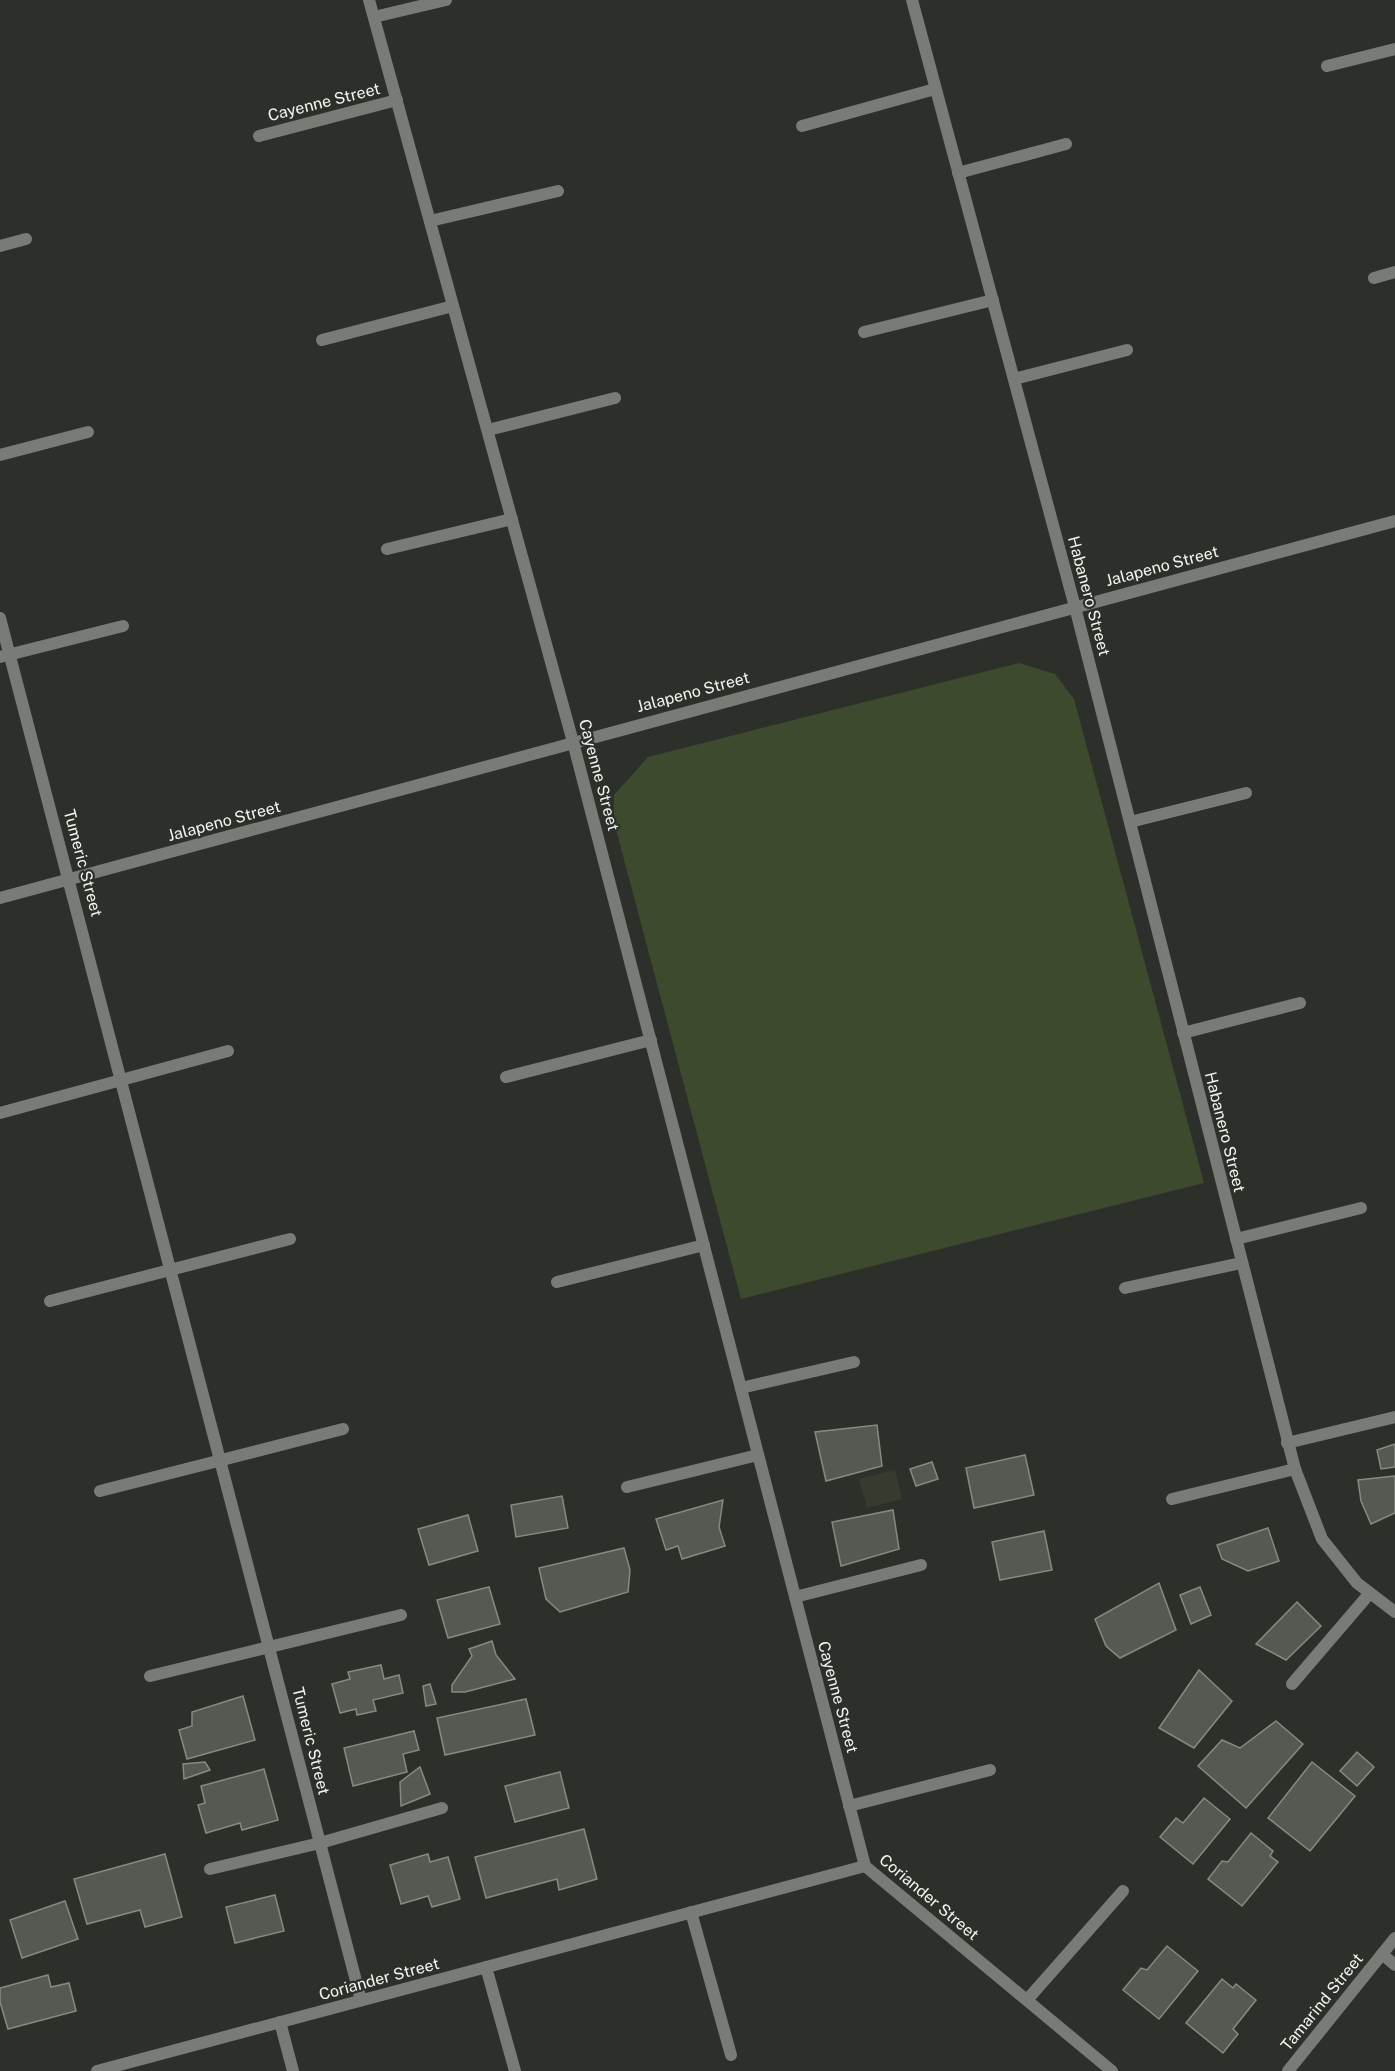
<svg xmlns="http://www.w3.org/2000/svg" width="1395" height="2071" viewBox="0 0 1395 2071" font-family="'Public Sans',sans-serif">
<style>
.built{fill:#363b2f}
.green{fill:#3d4a2d}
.building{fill:#555952;stroke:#868a82;stroke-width:1.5}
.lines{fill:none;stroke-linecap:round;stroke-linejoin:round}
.minor{stroke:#797b77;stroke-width:12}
.labels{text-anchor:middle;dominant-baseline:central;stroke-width:4.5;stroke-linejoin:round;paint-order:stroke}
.street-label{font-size:16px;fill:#f3f5f1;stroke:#2d302a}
</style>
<rect width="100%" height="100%" fill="#2d302a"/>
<path class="built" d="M895,1470L902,1499L867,1508L859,1479Z"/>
<path class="green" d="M1019,663L1055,674L1074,699L1204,1183L741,1299L614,822V795L648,757Z"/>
<g class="building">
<path d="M877,1425L882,1466L826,1481L815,1432Z"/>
<path d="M1395,1444V1467L1381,1469L1377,1450Z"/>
<path d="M1025,1455L1034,1495L974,1508L966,1468Z"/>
<path d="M932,1462L938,1479L916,1486L910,1469Z"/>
<path d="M1395,1476V1513L1371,1524L1361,1501L1358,1480Z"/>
<path d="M562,1496L568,1528L516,1537L511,1505Z"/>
<path d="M723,1500L719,1527L725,1546L682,1559L678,1546L666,1550L656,1519Z"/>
<path d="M893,1510L899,1549L841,1566L832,1522Z"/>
<path d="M468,1515L478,1551L429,1565L418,1529Z"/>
<path d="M1268,1528L1279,1561L1248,1571L1222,1559L1217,1545Z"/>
<path d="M1044,1531L1052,1570L1000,1580L992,1542Z"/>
<path d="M624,1548L630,1570L628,1592L560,1612L546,1599L539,1568Z"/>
<path d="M1159,1583L1176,1630L1120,1658L1106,1646L1095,1619Z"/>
<path d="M489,1587L500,1624L448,1638L437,1600Z"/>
<path d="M1200,1587L1211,1615L1191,1624L1180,1595Z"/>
<path d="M1297,1602L1321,1626L1286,1660L1256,1644Z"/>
<path d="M492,1641L496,1655L515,1679L465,1692H452V1685L472,1656L469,1649Z"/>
<path d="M381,1665L384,1679L399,1675L403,1693L373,1700L376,1711L357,1715L356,1709L340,1713L332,1684L350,1679L348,1672Z"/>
<path d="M1199,1670L1232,1701L1194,1748L1159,1728Z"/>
<path d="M430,1684L436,1704L426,1706L423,1686Z"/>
<path d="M243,1696L255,1740L187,1759L179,1730L192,1726V1712Z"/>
<path d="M526,1699L535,1735L445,1755L437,1718Z"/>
<path d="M1276,1721L1303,1744L1246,1808L1198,1766L1222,1740L1240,1748Z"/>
<path d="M414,1731L419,1750L403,1754L407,1772L353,1786L344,1748Z"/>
<path d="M1357,1752L1374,1767L1357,1786L1340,1771Z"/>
<path d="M205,1762L210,1770L184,1779L183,1764Z"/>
<path d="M1312,1762L1355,1796L1310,1851L1268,1818Z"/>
<path d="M420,1767L430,1794L401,1806L400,1782Z"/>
<path d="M264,1769L278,1820L242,1830L240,1823L206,1833L198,1805L205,1803L201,1786Z"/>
<path d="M560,1772L569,1808L515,1822L505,1786Z"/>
<path d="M1204,1798L1230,1819L1193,1864L1160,1837L1176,1818L1183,1823Z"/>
<path d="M584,1829L597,1879L559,1890L557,1879L486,1898L475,1857Z"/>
<path d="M1251,1833L1273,1851L1270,1856L1278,1862L1242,1906L1208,1879L1222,1861L1228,1862Z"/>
<path d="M165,1854L182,1917L145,1927L140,1910L87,1924L74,1879Z"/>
<path d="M428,1854L430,1862L448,1857L460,1899L432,1907L428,1896L401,1904L390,1865Z"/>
<path d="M275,1895L284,1931L235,1943L226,1907Z"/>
<path d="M65,1901L78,1939L22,1958L10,1920Z"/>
<path d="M1167,1946L1198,1971L1159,2019L1123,1990L1141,1968L1147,1970Z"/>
<path d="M48,1975L51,1987L69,1983L76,2011L8,2029L0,2002V1988Z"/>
<path d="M1222,1979L1233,1988L1236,1984L1256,2000L1233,2029L1238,2034L1223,2053L1186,2023Z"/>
</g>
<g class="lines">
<g class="minor">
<path d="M369,0L573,742L865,1866"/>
<path d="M912,0L1075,607L1295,1469L1322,1539L1357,1583L1395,1612"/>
<path d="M374,17L446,0"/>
<path d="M1327,66L1395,49"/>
<path d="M802,126L935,89"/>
<path d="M259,136L397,100"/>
<path d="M958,173L1066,144"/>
<path d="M430,221L558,191"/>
<path d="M0,246L26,239"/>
<path d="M1374,278L1395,272"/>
<path d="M864,332L993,300"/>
<path d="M322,340L453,306"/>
<path d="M1014,379L1127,350"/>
<path d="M488,430L615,398"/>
<path d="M0,455L88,432"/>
<path d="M387,549L512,519"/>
<path d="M0,618L361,2000"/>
<path d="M0,657L123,626"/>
<path d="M1130,822L1246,793"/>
<path d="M0,898L1395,521"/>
<path d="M1183,1033L1300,1003"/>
<path d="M506,1077L651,1040"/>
<path d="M0,1113L228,1051"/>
<path d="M1236,1239L1361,1208"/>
<path d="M557,1282L704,1245"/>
<path d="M1125,1288L1241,1263"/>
<path d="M50,1301L290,1239"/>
<path d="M741,1388L854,1362"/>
<path d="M1287,1443L1395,1417"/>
<path d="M627,1487L758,1455"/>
<path d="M100,1491L343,1429"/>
<path d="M1172,1499L1295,1469"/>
<path d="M795,1597L921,1565"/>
<path d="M150,1676L401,1615"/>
<path d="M1292,1684L1370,1593"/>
<path d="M849,1806L990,1770"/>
<path d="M865,1866L1112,2071"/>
<path d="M210,1869L320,1843L442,1808"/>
<path d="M691,1912L731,2055"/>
<path d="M1382,1954L1395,1965"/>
<path d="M486,1967L515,2071"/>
<path d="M1027,2000L1123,1891"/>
<path d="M280,2022L293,2071"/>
<path d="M97,2071L865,1866"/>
<path d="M1288,2071L1395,1938"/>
</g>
</g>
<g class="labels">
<g class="street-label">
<text transform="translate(324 102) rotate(-14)">Cayenne Street</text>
<text transform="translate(1162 566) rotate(-15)">Jalapeno Street</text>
<text transform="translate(1089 596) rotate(75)">Habanero Street</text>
<text transform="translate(693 692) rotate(-15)">Jalapeno Street</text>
<text transform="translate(599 775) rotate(75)">Cayenne Street</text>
<text transform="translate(224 821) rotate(-15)">Jalapeno Street</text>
<text transform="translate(83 863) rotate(75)">Tumeric Street</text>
<text transform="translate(1225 1132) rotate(76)">Habanero Street</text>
<text transform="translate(838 1697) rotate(75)">Cayenne Street</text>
<text transform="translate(311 1741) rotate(76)">Tumeric Street</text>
<text transform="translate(929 1897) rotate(40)">Coriander Street</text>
<text transform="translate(379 1979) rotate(-15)">Coriander Street</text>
<text transform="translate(1322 2002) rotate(-51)">Tamarind Street</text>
</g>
</g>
</svg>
